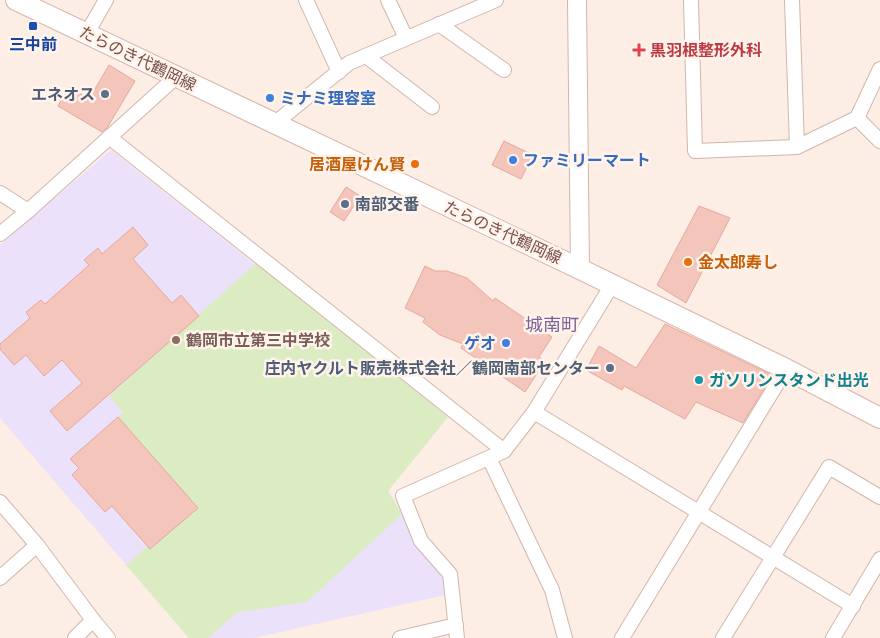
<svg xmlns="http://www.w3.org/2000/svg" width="880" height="638" viewBox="0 0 880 638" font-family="Ubuntu,'Noto Sans JP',sans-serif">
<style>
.education{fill:#ebe1fa}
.green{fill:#dcecc2}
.building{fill:#f4c5bb;stroke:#e7a79b}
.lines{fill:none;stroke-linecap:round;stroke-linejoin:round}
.minor-casing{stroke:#d2b5ad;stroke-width:16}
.tertiary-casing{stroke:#d2b5ad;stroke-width:20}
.secondary-casing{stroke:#d8b6ac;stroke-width:22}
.minor{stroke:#fff;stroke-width:14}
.tertiary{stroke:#fff;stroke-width:18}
.secondary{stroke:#fff;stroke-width:20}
.transit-dot{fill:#1a4fb4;stroke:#fff3ec;stroke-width:2}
.health-dot{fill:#e0444e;stroke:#fff3ec;stroke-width:2}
.service-dot{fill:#5c6f8a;stroke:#fff3ec;stroke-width:2}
.shop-dot{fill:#3f7fe0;stroke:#fff3ec;stroke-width:2}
.food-dot{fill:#e8710a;stroke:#fff3ec;stroke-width:2}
.education-dot{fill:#8d6e63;stroke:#fff3ec;stroke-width:2}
.culture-dot{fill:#0f9aa8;stroke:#fff3ec;stroke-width:2}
.labels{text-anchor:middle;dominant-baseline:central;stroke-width:5;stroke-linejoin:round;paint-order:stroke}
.transit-label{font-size:16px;font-weight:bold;fill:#164399;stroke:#fff3ec}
.health-label{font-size:16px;font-weight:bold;fill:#be3a42;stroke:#fff3ec;text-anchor:start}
.street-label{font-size:16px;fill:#784f49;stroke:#fff3ec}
.service-label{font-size:16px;font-weight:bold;fill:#4e5e75;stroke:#fff3ec;text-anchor:end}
.shop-label{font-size:16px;font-weight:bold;fill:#366cbe;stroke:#fff3ec;text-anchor:start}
.food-label{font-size:16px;font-weight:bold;fill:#c56008;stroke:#fff3ec;text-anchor:end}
.education-label{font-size:16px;font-weight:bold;fill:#785e54;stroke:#fff3ec;text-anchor:start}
.culture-label{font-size:16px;font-weight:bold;fill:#0d838f;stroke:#fff3ec;text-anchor:start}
.neighbourhood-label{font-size:18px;fill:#7c649b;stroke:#fff3ec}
</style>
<rect width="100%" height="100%" fill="#fdeee5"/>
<path class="education" d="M111,150L448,417L388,491L402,514L416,545L444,577L445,595L254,638H189L0,418V245Z"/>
<path class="green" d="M256,263L448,417L388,491L402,514L307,602L238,612L208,638H189L126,565L148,546L151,549L197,508L118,417L123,412L109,396Z"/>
<g class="building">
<path d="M109,65L135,81L107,128L102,132L58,106L69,87L89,99Z"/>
<path d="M504,141L533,155L521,179L492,165Z"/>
<path d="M346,187L360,196L344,221L330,212Z"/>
<path d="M699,206L730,218L686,303L657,285Z"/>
<path d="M133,227L148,245L133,259L172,303L181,295L199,316L67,431L50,411L82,383L62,360L44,376L26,355L14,365L0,349V344L30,318L26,312L41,300L45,304L89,265L84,260L98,248L102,254Z"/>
<path d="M425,266L435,271H447L467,278L493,301L495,298L552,337L539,357L545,361L525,392L461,348L463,344L440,335L423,322L425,318L405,308Z"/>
<path d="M665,324L772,375L743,423L696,402L685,419L624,386L622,390L586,370L599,346L636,368Z"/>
<path d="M118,417L198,508L150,549L112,506L105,512L72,475L79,468L70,459Z"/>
</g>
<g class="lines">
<defs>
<g id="minor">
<path d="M306,0L339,72"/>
<path d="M388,0L406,38"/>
<path d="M691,0L695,151L797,147L857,118L880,141"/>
<path d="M792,0L797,147"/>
<path d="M439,24L504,70"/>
<path d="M87,33L106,0"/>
<path d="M366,56L432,107"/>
<path d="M857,118L880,69"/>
<path d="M274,124L349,63L496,0"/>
<path d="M109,137L504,451"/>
<path d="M0,193L28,211"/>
<path d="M0,234L28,211L177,76"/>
<path d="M534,412L853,606"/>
<path d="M489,458L552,590L565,638"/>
<path d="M0,502L37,545L93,620L108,638"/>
<path d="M0,578L37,545"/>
<path d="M75,638L93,620"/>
<path d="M400,638L456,625"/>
<path d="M457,638L450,574L421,541L403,496L504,451L534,412L612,285"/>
<path d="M622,638L786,369"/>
<path d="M723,638L829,467L880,497"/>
<path d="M833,638L880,559"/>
</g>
<path id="tertiary" d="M577,0L580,269"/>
<path id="secondary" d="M16,0L580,269L786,369L880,418"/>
</defs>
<use href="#minor" class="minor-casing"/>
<use href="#tertiary" class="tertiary-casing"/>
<use href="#secondary" class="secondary-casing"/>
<use href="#minor" class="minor"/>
<use href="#tertiary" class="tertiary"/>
<use href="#secondary" class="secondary"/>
</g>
<rect class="transit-dot" x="28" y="21" width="10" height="10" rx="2.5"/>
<path class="health-dot" d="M636.5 42.5h5v5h5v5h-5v5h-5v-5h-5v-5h5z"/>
<g class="service-dot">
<circle cx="105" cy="94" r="5"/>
<circle cx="345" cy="204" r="5"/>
<circle cx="610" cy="368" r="5"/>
</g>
<g class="shop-dot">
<circle cx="270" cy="98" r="5"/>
<circle cx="513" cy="160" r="5"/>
<circle cx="506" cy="343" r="5"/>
</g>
<g class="food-dot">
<circle cx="415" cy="164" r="5"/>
<circle cx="688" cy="262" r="5"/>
</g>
<circle class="education-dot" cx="176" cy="340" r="5"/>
<circle class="culture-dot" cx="699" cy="380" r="5"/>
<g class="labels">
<g class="transit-label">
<text x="33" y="44">三中前</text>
</g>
<g class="health-label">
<text x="650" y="50">黒羽根整形外科</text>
</g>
<g class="street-label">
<text transform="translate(138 58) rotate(26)">たらのき代鶴岡線</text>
<text transform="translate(503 232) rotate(25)">たらのき代鶴岡線</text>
</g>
<g class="service-label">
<text x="95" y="94">エネオス</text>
<text x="355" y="204" text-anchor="start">南部交番</text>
<text x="600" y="368">庄内ヤクルト販売株式会社／鶴岡南部センター</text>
</g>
<g class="shop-label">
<text x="280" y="98">ミナミ理容室</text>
<text x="523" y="160">ファミリーマート</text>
<text x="496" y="343" text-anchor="end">ゲオ</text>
</g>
<g class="food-label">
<text x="405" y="164">居酒屋けん賢</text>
<text x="698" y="262" text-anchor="start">金太郎寿し</text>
</g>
<g class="education-label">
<text x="186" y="340">鶴岡市立第三中学校</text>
</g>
<g class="culture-label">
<text x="709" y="380">ガソリンスタンド出光</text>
</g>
<g class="neighbourhood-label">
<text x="552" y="324">城南町</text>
</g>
</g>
</svg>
